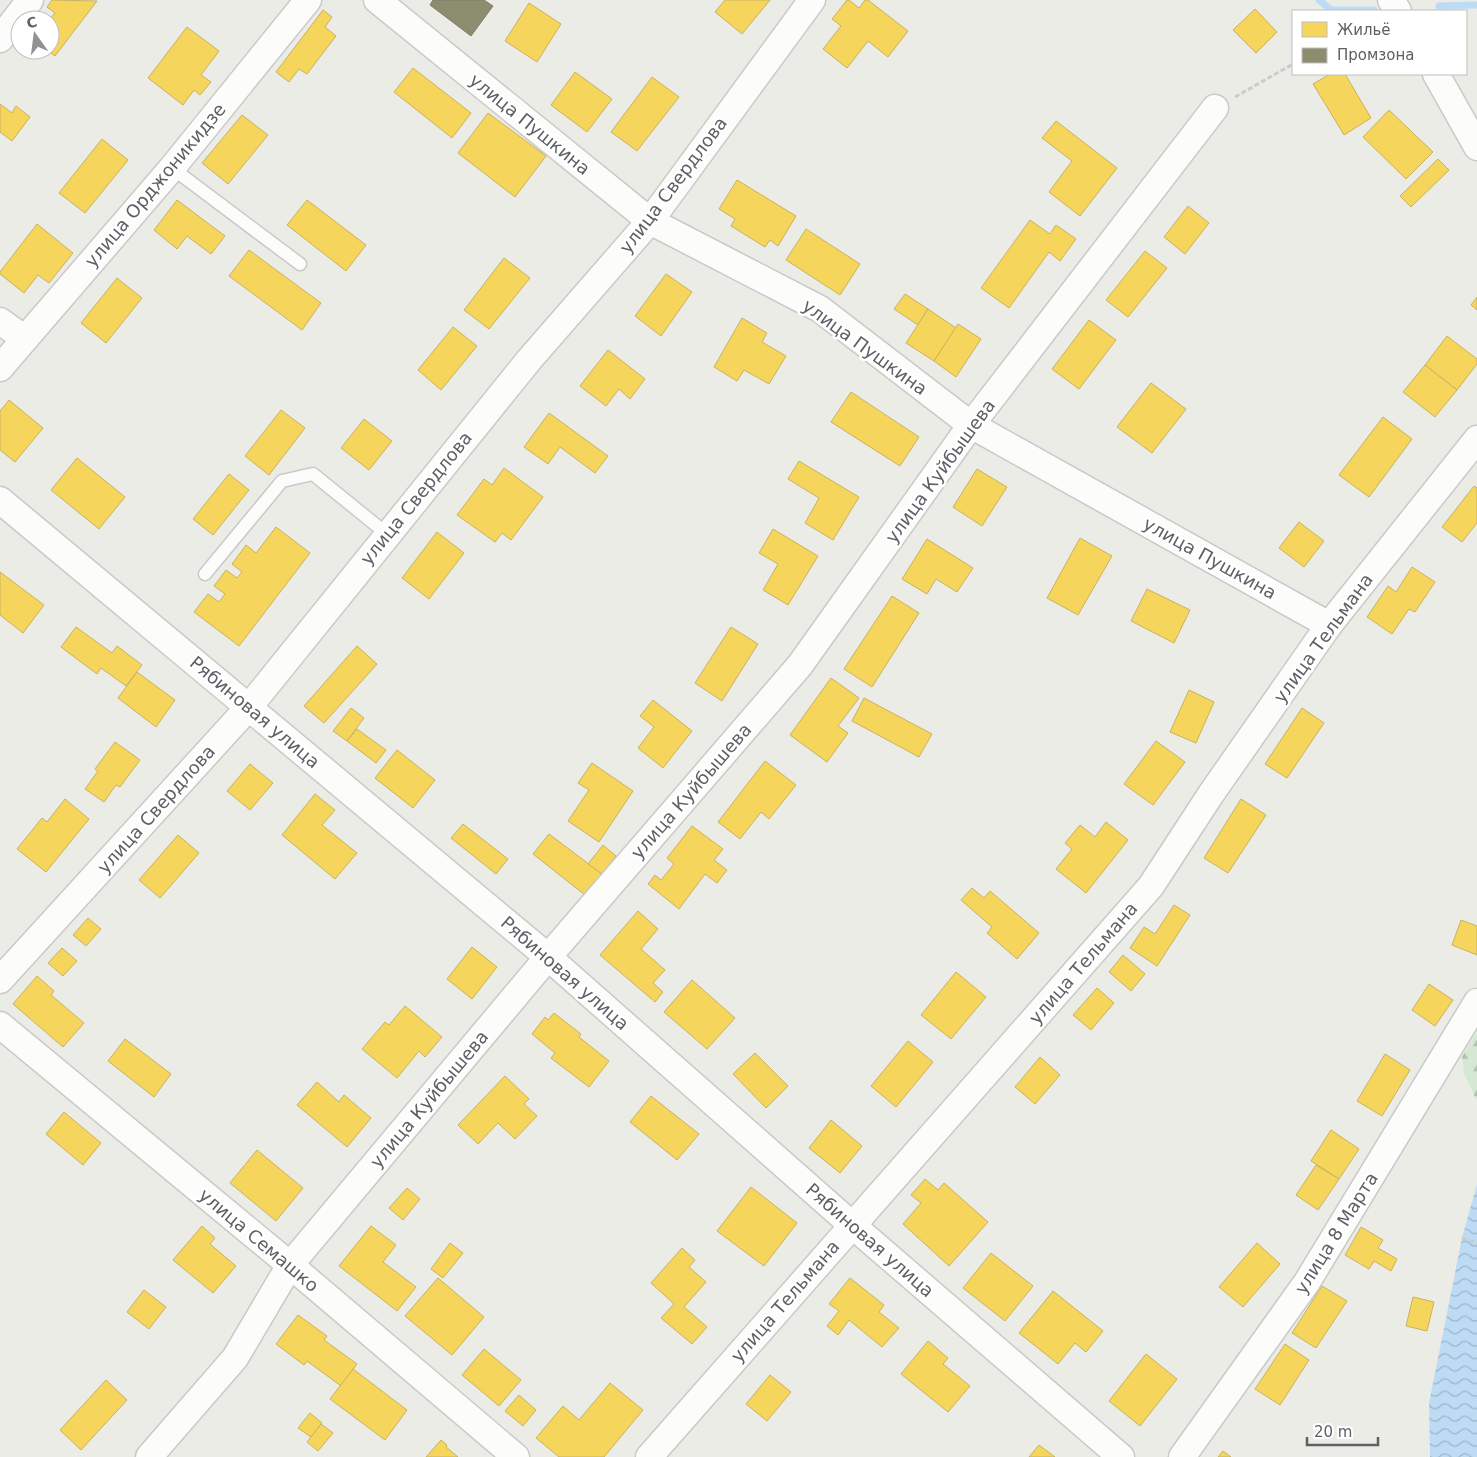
<svg xmlns="http://www.w3.org/2000/svg" width="1477" height="1457" viewBox="0 0 1477 1457" font-family="'DejaVu Sans',sans-serif">
<style>
.forest{fill:url(#forest-firs)}
.water{fill:url(#water-waves)}
.homes{fill:#f6d55c;stroke:#c8b25f}
.industry{fill:#8c8c6e;stroke:#7e7f6b}
.lines{fill:none;stroke-linecap:round;stroke-linejoin:round}
.stream{stroke:#bddbf4;stroke-width:7}
.lane-casing{stroke:#c9c9c9;stroke-width:15}
.street-casing{stroke:#c9c9c9;stroke-width:29}
.path{stroke:#c8cdca;stroke-width:3;stroke-dasharray:5 2.5;stroke-linecap:butt}
.lane{stroke:#fcfcfb;stroke-width:12}
.street{stroke:#fcfcfb;stroke-width:26}
.labels{text-anchor:middle;dominant-baseline:central;stroke-width:5;stroke-linejoin:round;paint-order:stroke}
.street-label{font-size:18px;fill:#5d6065;stroke:#fff}
</style>
<defs>
<pattern id="forest-firs" width="22" height="20" patternUnits="userSpaceOnUse" patternTransform="scale(1.25)"><rect width="22" height="20" fill="#d5e8d4"/><path d="M5 1l3.5 6h-7zM16 11l3.5 6h-7z" fill="#b0bfb0"/></pattern>
<pattern id="water-waves" width="16" height="10" patternUnits="userSpaceOnUse" patternTransform="scale(1.25)"><rect width="16" height="10" fill="#bddbf4"/><path d="M0 5q4-4 8 0t8 0" fill="none" stroke="#9db5c9"/></pattern>
</defs>
<rect width="100%" height="100%" fill="#ecece7"/>
<path class="forest" d="M1477,1032V1099L1475,1097L1464,1073L1462,1057Z"/>
<path class="water" d="M1477,1184V1457H1430L1429,1403L1462,1238Z"/>
<g class="homes">
<path d="M52,0L97,1L55,56L47,50H50L49,20L55,13L47,7Z"/>
<path d="M725,0H770L742,34L715,12Z"/>
<path d="M847,0H849L859,8L865,0H868L908,31L888,57L868,41L847,68L823,49L841,26L832,19Z"/>
<path d="M529,3L561,24L537,62L505,41Z"/>
<path d="M1255,9L1277,32L1256,53L1233,30Z"/>
<path d="M323,10L332,17L325,27L336,36L307,74L299,69L289,82L276,72Z"/>
<path d="M187,27L219,51L201,75L211,82L200,95L194,90L183,105L148,78Z"/>
<path d="M413,68L471,113L452,138L394,92Z"/>
<path d="M575,72L612,99L587,132L551,105Z"/>
<path d="M1330,74H1345L1371,118L1344,135L1313,84Z"/>
<path d="M652,77L679,97L637,151L611,132Z"/>
<path d="M0,104L12,113L16,106L30,117L12,141L0,132Z"/>
<path d="M1389,110L1433,152L1406,179L1363,137Z"/>
<path d="M488,113L546,156L515,197L458,153Z"/>
<path d="M242,115L268,135L228,184L202,163Z"/>
<path d="M1056,121L1117,168L1080,216L1049,192L1072,161L1042,138Z"/>
<path d="M102,139L128,160L85,213L59,193Z"/>
<path d="M1438,159L1449,170L1411,207L1400,196Z"/>
<path d="M737,180L796,216L778,246L770,240L765,247L731,226L735,219L719,209Z"/>
<path d="M177,200L225,236L211,254L187,236L177,249L154,230Z"/>
<path d="M307,200L366,245L346,271L287,225Z"/>
<path d="M1188,206L1209,223L1185,254L1164,237Z"/>
<path d="M1030,220L1050,234L1056,225L1076,239L1060,261L1049,252L1009,308L981,288Z"/>
<path d="M37,224L73,253L49,283L38,275L24,293L0,274V272Z"/>
<path d="M806,229L860,264L840,295L786,260Z"/>
<path d="M249,250L321,303L302,330L229,276Z"/>
<path d="M1145,251L1167,268L1128,317L1106,300Z"/>
<path d="M504,258L530,278L489,329L464,310Z"/>
<path d="M666,274L692,292L661,336L635,316Z"/>
<path d="M117,278L142,298L106,343L81,323Z"/>
<path d="M905,294L928,309L918,325L894,309Z"/>
<path d="M1477,297V310L1471,305Z"/>
<path d="M928,309L956,328L934,361L906,343Z"/>
<path d="M742,318L767,333L762,342L786,356L769,384L744,370L737,381L714,367Z"/>
<path d="M1089,320L1116,340L1079,389L1052,369Z"/>
<path d="M958,324L981,339L956,377L934,361Z"/>
<path d="M453,327L477,346L441,390L418,370Z"/>
<path d="M1447,336L1477,359V364L1457,390L1425,365Z"/>
<path d="M608,350L645,379L630,399L619,389L606,406L580,386Z"/>
<path d="M1425,365L1457,390L1435,417L1403,392Z"/>
<path d="M1151,383L1186,409L1152,453L1117,427Z"/>
<path d="M851,392L919,437L900,466L831,422Z"/>
<path d="M9,400L43,428L15,462L0,450V411Z"/>
<path d="M281,410L305,428L269,475L245,456Z"/>
<path d="M549,413L608,456L595,473L560,447L548,464L524,447Z"/>
<path d="M1383,417L1412,439L1369,497L1339,475Z"/>
<path d="M364,419L392,441L369,470L341,448Z"/>
<path d="M77,458L125,497L99,529L51,490Z"/>
<path d="M799,461L859,497L833,540L805,523L819,498L788,479Z"/>
<path d="M504,468L543,497L511,540L502,533L495,542L457,515L484,479L492,485Z"/>
<path d="M977,469L1007,487L982,526L953,507Z"/>
<path d="M229,474L249,490L213,535L193,519Z"/>
<path d="M1474,486L1477,488V523L1462,542L1442,527Z"/>
<path d="M1299,522L1324,541L1304,567L1279,548Z"/>
<path d="M276,527L310,553L239,646L194,612L208,594L219,602L225,594L214,586L226,570L237,578L242,572L232,564L246,545L256,553Z"/>
<path d="M773,529L818,556L788,605L763,590L778,564L759,553Z"/>
<path d="M437,532L464,553L429,599L402,578Z"/>
<path d="M1080,538L1112,556L1078,615L1047,598Z"/>
<path d="M927,539L973,568L957,592L936,579L927,594L902,579Z"/>
<path d="M1412,567L1435,582L1415,612L1409,609L1392,634L1367,617L1388,586L1396,592Z"/>
<path d="M0,572L44,605L23,633L0,615Z"/>
<path d="M1147,589L1190,610L1174,643L1131,621Z"/>
<path d="M892,596L919,613L872,687L844,669Z"/>
<path d="M76,627L112,653L117,646L142,665L126,686L101,668L97,674L61,647Z"/>
<path d="M731,627L758,644L722,701L695,683Z"/>
<path d="M357,646L377,664L324,723L304,706Z"/>
<path d="M137,672L175,700L156,727L118,698Z"/>
<path d="M831,678L859,698L838,726L848,733L827,762L790,735Z"/>
<path d="M1189,690L1214,702L1196,743L1170,732Z"/>
<path d="M864,698L932,734L919,757L852,721Z"/>
<path d="M653,700L692,731L663,768L638,748L654,727L640,716Z"/>
<path d="M351,708L364,718L347,741L333,731Z"/>
<path d="M1302,708L1324,723L1287,778L1265,764Z"/>
<path d="M357,729L386,750L376,763L347,741Z"/>
<path d="M1156,741L1185,762L1153,805L1124,784Z"/>
<path d="M115,742L140,760L120,787L116,785L104,802L85,789L98,771L95,769Z"/>
<path d="M397,750L435,780L413,808L375,778Z"/>
<path d="M765,761L796,785L769,819L761,812L740,839L718,822Z"/>
<path d="M592,763L633,791L599,842L568,821L589,790L578,783Z"/>
<path d="M250,764L273,783L250,810L227,791Z"/>
<path d="M315,794L335,810L322,825L357,853L335,879L282,835Z"/>
<path d="M65,799L89,819L46,872L17,849L42,818L47,822Z"/>
<path d="M1241,799L1266,815L1228,873L1204,858Z"/>
<path d="M1106,822L1128,840L1086,893L1056,869L1072,849L1065,843L1080,825L1095,837Z"/>
<path d="M463,824L508,859L496,874L451,838Z"/>
<path d="M692,826L723,849L714,860L727,870L717,883L705,874L679,909L648,884L655,875L661,880L674,864L667,858Z"/>
<path d="M549,834L602,874L585,895L533,854Z"/>
<path d="M178,835L199,853L160,898L139,880Z"/>
<path d="M603,845L616,856L602,874L588,864Z"/>
<path d="M972,888L984,898L990,891L1039,933L1017,959L987,933L992,927L961,900Z"/>
<path d="M1174,905L1190,915L1157,966L1130,948L1144,927L1155,934Z"/>
<path d="M638,911L658,929L641,949L665,970L653,983L663,992L655,1002L600,955Z"/>
<path d="M88,918L101,929L86,946L73,935Z"/>
<path d="M1461,920L1477,926V955L1452,945Z"/>
<path d="M472,947L497,967L472,999L447,979Z"/>
<path d="M62,948L77,961L63,976L48,963Z"/>
<path d="M1123,955L1145,974L1131,991L1109,972Z"/>
<path d="M956,972L986,997L951,1039L921,1015Z"/>
<path d="M37,976L54,991L51,995L84,1023L63,1047L13,1004Z"/>
<path d="M692,980L735,1018L707,1049L664,1012Z"/>
<path d="M1429,984L1453,1000L1435,1026L1412,1010Z"/>
<path d="M1097,988L1114,1003L1091,1030L1073,1015Z"/>
<path d="M405,1006L442,1037L425,1057L419,1051L397,1078L362,1049L385,1022L389,1025Z"/>
<path d="M554,1013L581,1034L579,1037L609,1061L589,1087L551,1058L555,1053L532,1034L545,1017L548,1020Z"/>
<path d="M125,1039L171,1074L154,1097L108,1061Z"/>
<path d="M908,1041L933,1062L896,1107L871,1086Z"/>
<path d="M755,1053L788,1086L766,1108L733,1074Z"/>
<path d="M1385,1054L1410,1070L1382,1116L1357,1101Z"/>
<path d="M1040,1057L1060,1075L1035,1104L1015,1087Z"/>
<path d="M505,1076L529,1099L524,1104L537,1116L515,1139L498,1123L478,1144L458,1125Z"/>
<path d="M317,1082L339,1102L344,1095L371,1118L347,1147L297,1105Z"/>
<path d="M651,1096L699,1134L677,1160L630,1122Z"/>
<path d="M64,1112L101,1143L83,1165L46,1134Z"/>
<path d="M831,1120L862,1146L840,1173L809,1148Z"/>
<path d="M1331,1130L1359,1149L1339,1179L1311,1161Z"/>
<path d="M257,1150L303,1188L276,1221L230,1183Z"/>
<path d="M1316,1165L1339,1179L1318,1210L1296,1195Z"/>
<path d="M925,1179L938,1190L944,1183L988,1222L949,1266L903,1224L921,1203L911,1195Z"/>
<path d="M751,1187L797,1223L764,1266L717,1231Z"/>
<path d="M407,1188L420,1199L403,1220L389,1208Z"/>
<path d="M202,1226L215,1238L210,1244L236,1266L213,1293L173,1260Z"/>
<path d="M371,1226L396,1245L383,1262L416,1287L397,1311L339,1266Z"/>
<path d="M1361,1227L1383,1240L1378,1248L1397,1259L1391,1271L1374,1261L1369,1269L1345,1255Z"/>
<path d="M450,1243L463,1253L443,1278L431,1269Z"/>
<path d="M1257,1243L1280,1264L1243,1307L1219,1287Z"/>
<path d="M682,1248L695,1260L689,1267L706,1282L684,1307L707,1327L692,1344L661,1318L674,1304L651,1283Z"/>
<path d="M991,1253L1033,1286L1005,1321L963,1288Z"/>
<path d="M438,1278L484,1317L452,1355L405,1316Z"/>
<path d="M850,1278L884,1305L879,1312L899,1328L882,1347L849,1320L838,1335L827,1326L839,1311L829,1304Z"/>
<path d="M1322,1286L1347,1301L1316,1348L1292,1333Z"/>
<path d="M144,1290L166,1307L149,1329L127,1312Z"/>
<path d="M1053,1291L1103,1331L1086,1352L1075,1343L1058,1364L1019,1333Z"/>
<path d="M1413,1297L1434,1302L1427,1331L1406,1326Z"/>
<path d="M298,1315L327,1336L324,1340L357,1364L341,1386L307,1361L304,1365L276,1344Z"/>
<path d="M928,1341L948,1358L943,1364L970,1386L948,1412L901,1374Z"/>
<path d="M1285,1344L1309,1360L1280,1405L1255,1389Z"/>
<path d="M484,1349L521,1380L499,1406L462,1375Z"/>
<path d="M1146,1354L1177,1379L1140,1426L1109,1401Z"/>
<path d="M353,1369L407,1410L385,1440L330,1399Z"/>
<path d="M770,1375L791,1392L767,1421L746,1404Z"/>
<path d="M106,1380L127,1400L81,1450L60,1430Z"/>
<path d="M610,1383L643,1410L604,1457H559L536,1438L563,1406L579,1420Z"/>
<path d="M519,1395L536,1410L523,1426L505,1411Z"/>
<path d="M310,1413L322,1423L311,1437L298,1428Z"/>
<path d="M321,1424L333,1433L318,1451L307,1442Z"/>
<path d="M441,1440L447,1445L446,1447L458,1457H426Z"/>
<path d="M1039,1445L1055,1457H1029Z"/>
<path d="M1223,1451L1231,1457H1218Z"/>
</g>
<path class="industry" d="M433,0H484L493,6L471,36L430,5Z"/>
<g class="lines">
<g class="stream">
<path d="M1319,0L1331,10H1374"/>
<path d="M1439,6L1477,5"/>
</g>
<defs>
<g id="lane">
<path d="M172,168L300,264"/>
<path d="M205,574L282,481L313,474L387,534"/>
</g>
<g id="street">
<path d="M377,0L650,221L820,309L971,425L1329,625"/>
<path d="M1391,0L1398,11"/>
<path d="M0,39L30,0"/>
<path d="M1436,74L1477,147"/>
<path d="M0,321L25,339"/>
<path d="M0,368L172,168L308,0"/>
<path d="M0,500L548,957L852,1225L1121,1457"/>
<path d="M0,980L249,707L529,360L650,221L812,0"/>
<path d="M0,1025L290,1265L516,1457"/>
<path d="M149,1457L235,1358L290,1265L548,957L800,665L971,425L1215,108"/>
<path d="M649,1457L1151,886L1211,794L1329,625L1477,439"/>
<path d="M1182,1457L1307,1282L1477,1002"/>
</g>
</defs>
<use href="#lane" class="lane-casing"/>
<use href="#street" class="street-casing"/>
<g class="path">
<path d="M1235,97L1293,64"/>
<path d="M1462,1238L1477,1243"/>
</g>
<use href="#lane" class="lane"/>
<use href="#street" class="street"/>
</g>
<g class="labels">
<g class="street-label">
<text transform="translate(530 124) rotate(39)">улица Пушкина</text>
<text transform="translate(155 185) rotate(-50)">улица Орджоникидзе</text>
<text transform="translate(673 185) rotate(-53)">улица Свердлова</text>
<text transform="translate(865 347) rotate(36)">улица Пушкина</text>
<text transform="translate(940 471) rotate(-54)">улица Куйбышева</text>
<text transform="translate(416 498) rotate(-51)">улица Свердлова</text>
<text transform="translate(1210 558) rotate(29)">улица Пушкина</text>
<text transform="translate(1323 638) rotate(-54)">улица Тельмана</text>
<text transform="translate(255 712) rotate(40)">Рябиновая улица</text>
<text transform="translate(691 791) rotate(-49)">улица Куйбышева</text>
<text transform="translate(156 809) rotate(-48)">улица Свердлова</text>
<text transform="translate(1083 963) rotate(-49)">улица Тельмана</text>
<text transform="translate(565 973) rotate(41)">Рябиновая улица</text>
<text transform="translate(429 1099) rotate(-50)">улица Куйбышева</text>
<text transform="translate(1336 1233) rotate(-58)">улица 8 Марта</text>
<text transform="translate(259 1240) rotate(40)">улица Семашко</text>
<text transform="translate(870 1240) rotate(41)">Рябиновая улица</text>
<text transform="translate(785 1301) rotate(-49)">улица Тельмана</text>
</g>
</g>
<rect x="1292" y="10" width="175" height="65" fill="#ffffff" stroke="#bebfc1"/>
<rect x="1302" y="22" width="25" height="15" fill="#f6d55c" stroke="#bebfc1"/>
<text x="1337" y="35" font-size="15" fill="#5d6065">Жильё</text>
<rect x="1302" y="48" width="25" height="15" fill="#8c8c6e" stroke="#bebfc1"/>
<text x="1337" y="60" font-size="15" fill="#5d6065">Промзона</text>
<g transform="translate(35 35) rotate(346)"><circle r="24" fill="#ffffff" stroke="#bebfc1"/>
<path d="M0-4L9 19L0 12L-9 19Z" fill="#8f9192"/>
<text y="-8" font-size="14" font-weight="bold" text-anchor="middle" fill="#5d6065">С</text>
</g>
<path d="M1307 1437v8h71v-8" fill="none" stroke="#5d6065" stroke-width="2.5"/>
<text x="1314" y="1437" font-size="15" fill="#5d6065" stroke="#ffffff" stroke-width="4" paint-order="stroke">20 m</text>
</svg>
